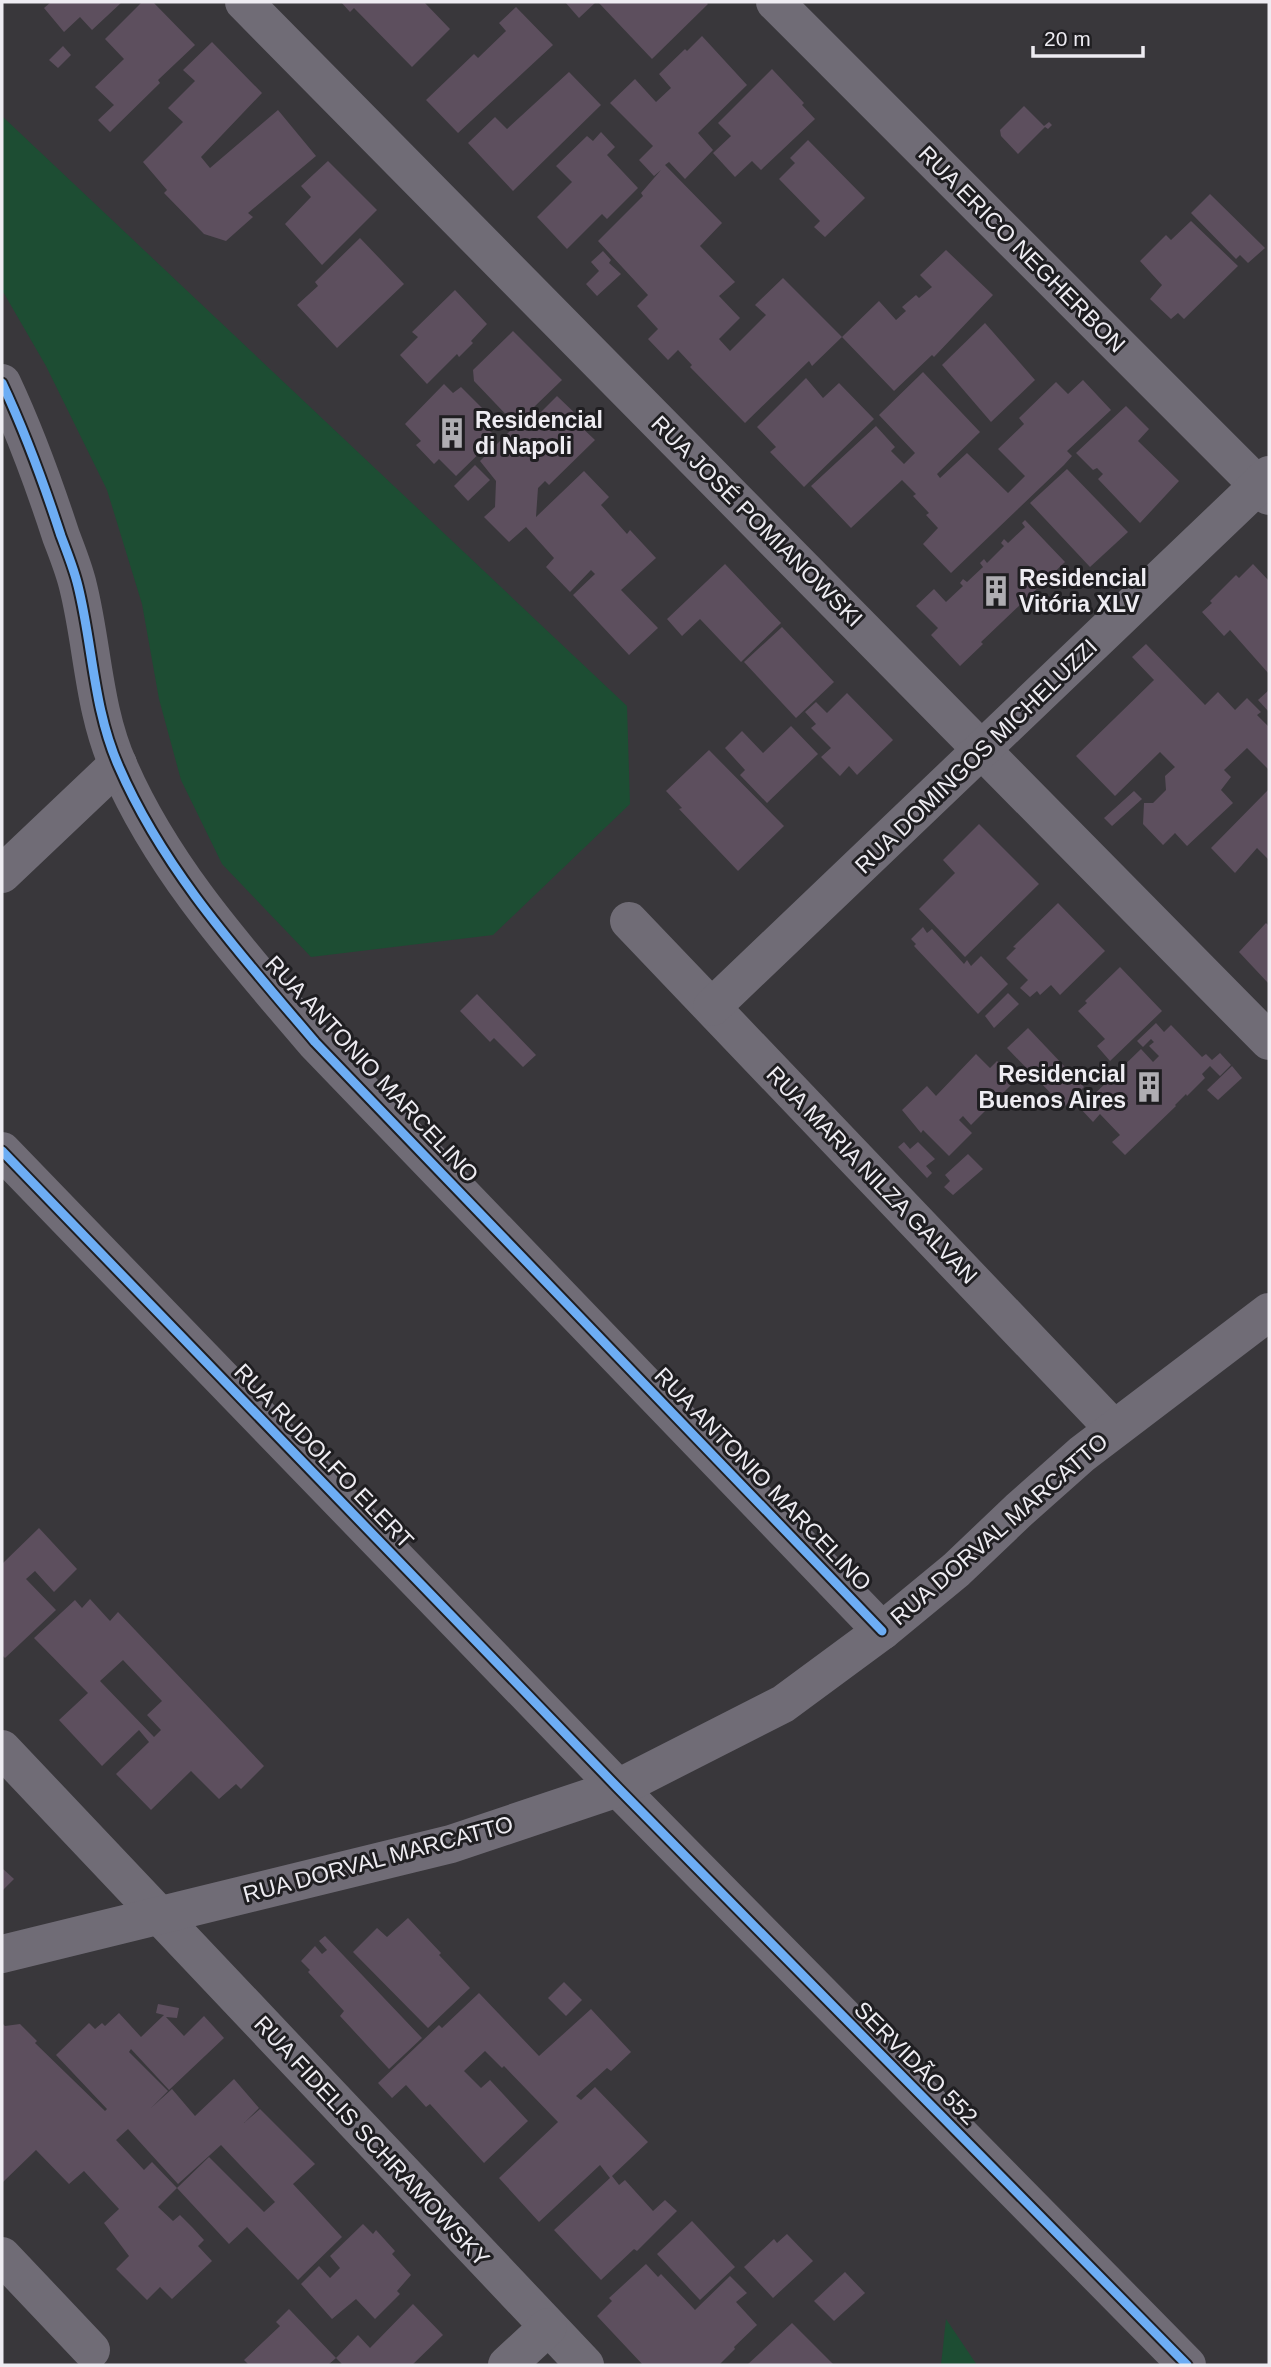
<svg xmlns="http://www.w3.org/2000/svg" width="1271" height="2367" viewBox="0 0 1271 2367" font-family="Helvetica,sans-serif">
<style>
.green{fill:#1d4d33}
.building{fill:#5d4f5e;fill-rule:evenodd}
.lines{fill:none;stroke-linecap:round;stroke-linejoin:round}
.street{stroke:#706c76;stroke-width:38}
.cycleway-casing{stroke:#1f1e21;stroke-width:13}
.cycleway{stroke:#6dadf4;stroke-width:9}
.labels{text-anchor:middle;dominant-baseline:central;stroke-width:6;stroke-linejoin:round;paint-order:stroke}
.street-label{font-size:23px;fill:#eeecf2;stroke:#1f1e21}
.poi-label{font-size:23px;font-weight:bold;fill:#eeecf2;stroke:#1f1e21;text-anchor:start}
</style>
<rect width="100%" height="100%" fill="#39373b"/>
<g class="green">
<path d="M2,116L627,706L630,804L493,935L311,957L222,864L181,780L159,699L142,604L107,490L46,366L2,290Z"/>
<path d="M946,2319L977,2365H941Z"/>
</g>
<g class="building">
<path d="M51,2H122L92,30L80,17L64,32L44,8Z"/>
<path d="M142,2H153L195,45L158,80L160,83L110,132L98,120L114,105L95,87L124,59L105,39Z"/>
<path d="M341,2H424L450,29L412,67L354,8L350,12Z"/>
<path d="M565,2H596L579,18Z"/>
<path d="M598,2H706L708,4L652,59Z"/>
<path d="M516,7L553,45L458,133L426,100L474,54L478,58L506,31L499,23Z"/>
<path d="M702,36L747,85L698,133L713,150L685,179L669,162L665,165L722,223L700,246L735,282L719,296L740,318L719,339L730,351L766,315L755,305L783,278L842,337L812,366L809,361L745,423L690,367L692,365L678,350L668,360L648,339L658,329L637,306L648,295L598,241L643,196L641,193L661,170L654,176L639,160L653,146L610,103L635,79L656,102L671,88L659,74L685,49L687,51Z"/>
<path d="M212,42L262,93L201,157L210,168L278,110L316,156L248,213L253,217L226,241L204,234L164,193L167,190L143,162L183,122L168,108L195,81L183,70Z"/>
<path d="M63,46L71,55L58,68L49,60Z"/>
<path d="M772,69L804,103L802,105L815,119L761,170L752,161L735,177L713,153L731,136L718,123Z"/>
<path d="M569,72L601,105L513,191L468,143L495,117L507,129Z"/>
<path d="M1024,106L1044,126L1049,122L1052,125L1048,129L1045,127L1018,154L1001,136L1000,130Z"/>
<path d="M601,132L615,147L607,155L638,188L607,219L602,214L567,249L537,217L572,182L556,166L587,136L593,141Z"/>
<path d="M808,140L865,198L825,237L814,227L820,221L779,179L795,163L790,158Z"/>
<path d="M328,161L377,210L322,265L285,224L311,197L301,186Z"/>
<path d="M1210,194L1265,248L1248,263L1240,255L1236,259L1191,213Z"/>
<path d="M1191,221L1238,266L1184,319L1178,313L1171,319L1150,299L1162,285L1140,261L1166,235L1171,240Z"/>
<path d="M360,238L404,284L337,348L297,305L318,286L315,282Z"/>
<path d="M946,250L993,295L934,357L932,355L894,391L842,337L879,301L896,320L906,311L902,307L916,295L919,298L932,287L920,275Z"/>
<path d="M603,251L611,260L609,263L621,274L597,296L586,284L599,271L591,262Z"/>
<path d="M455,290L487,324L471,341L473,343L459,357L457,354L427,384L400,355L418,337L412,332Z"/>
<path d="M985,323L1035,380L991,422L942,365Z"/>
<path d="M513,331L562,380L534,407L540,413L557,396L581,419L577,423L595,440L549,485L545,481L538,488L536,517L584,471L609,497L601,505L627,534L630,530L656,558L621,590L658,628L629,655L573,595L595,574L591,570L570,592L546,567L554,558L526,527L509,542L484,517L495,507L496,481L480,461L516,425L474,381L473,370Z"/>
<path d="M923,372L980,432L937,474L940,478L967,453L1008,493L1025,476L998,449L1024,424L1019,418L1056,382L1068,394L1083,380L1111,410L1067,451L1072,456L1064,465L951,573L923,544L938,528L926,515L929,513L913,496L916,494L902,480L851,528L811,486L876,426L895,447L891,451L904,464L915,453L879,415Z"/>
<path d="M806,378L823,398L839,383L874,419L804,487L770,452L776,447L757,427Z"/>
<path d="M444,384L453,393L461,387L494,420L487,428L496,437L456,476L439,459L434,464L416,445L421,441L405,424Z"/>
<path d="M1126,406L1149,429L1138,441L1179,481L1140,523L1098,479L1103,474L1097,468L1093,470L1076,453Z"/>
<path d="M475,465L490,480L468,501L454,486Z"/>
<path d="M1067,469L1128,532L1090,567L1030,503Z"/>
<path d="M1025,520L1065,562L981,642L983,644L960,666L931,635L938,628L916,606L934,589L946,602L963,586L960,583L963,579L967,582L983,567L980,563L984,559L987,563L1004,546L1001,543L1004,539L1008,543L1025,527L1022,523Z"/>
<path d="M725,564L781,623L741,662L700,619L682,636L667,619Z"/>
<path d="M1253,564L1269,581V674L1230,630L1224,636L1202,612L1212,603L1210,601L1236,575L1239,578Z"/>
<path d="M782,627L834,682L796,718L744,662Z"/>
<path d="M1146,644L1205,705L1218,692L1235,710L1247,698L1261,712L1257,715L1269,727V770L1247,748L1224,770L1231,777L1221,790L1233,803L1187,846L1175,833L1163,845L1143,824L1144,803H1153L1166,790L1165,776L1175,767L1160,752L1115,796L1076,756L1154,680L1132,657Z"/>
<path d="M1269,690V712L1258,700Z"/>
<path d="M847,693L893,740L857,775L849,766L840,776L821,757L831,748L811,728L816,724L805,712L816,702L827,713Z"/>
<path d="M791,726L818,754L767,803L740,775L745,770L725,748L742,731L763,753Z"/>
<path d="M709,750L784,826L738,871L679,809L682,808L666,791Z"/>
<path d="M1269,789V860L1257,848L1235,873L1211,848Z"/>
<path d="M1134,791L1142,799L1112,826L1104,818Z"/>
<path d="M979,824L1039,884L965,957L919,909L955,873L943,860Z"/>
<path d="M1058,903L1105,951L1060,995L1051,985L1040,995L1037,991L1030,997L1020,988L1028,980L1006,958L1016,948L1013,947Z"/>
<path d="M1266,923L1269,926V984L1239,952Z"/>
<path d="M923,927L927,933L932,929L964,964L967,960L971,966L981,956L1008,984L978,1014L914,946L916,944L911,939Z"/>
<path d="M1120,967L1162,1011L1110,1061L1097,1046L1105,1039L1078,1011L1087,1003L1085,1001Z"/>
<path d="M1008,993L1019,1004L994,1028L985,1016Z"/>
<path d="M477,994L536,1055L523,1067L494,1038L490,1042L460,1011Z"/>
<path d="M1156,1023L1164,1032L1171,1025L1202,1057L1206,1054L1212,1060L1220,1053L1231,1065L1220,1076L1210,1066L1202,1074L1205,1078L1187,1096L1186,1094L1175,1105L1176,1106L1125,1155L1112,1142L1120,1135L1100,1114L1093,1122L1080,1108L1141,1049L1153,1062L1159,1056L1149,1046L1154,1042L1151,1039L1143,1047L1137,1041Z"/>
<path d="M1028,1028L1084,1087L1064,1107L1007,1048Z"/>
<path d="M976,1054L990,1068L997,1061L1016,1080L971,1125L963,1116L959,1120L972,1133L949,1156L923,1130L921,1133L902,1110L927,1086L936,1096Z"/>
<path d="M1232,1066L1242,1078L1218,1100L1207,1090Z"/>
<path d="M904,1142L910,1149L918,1142L935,1159L926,1166L932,1173L927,1178L898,1147Z"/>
<path d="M968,1154L983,1169L953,1195L944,1187L950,1181L945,1175Z"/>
<path d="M39,1528L77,1569L54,1592L35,1571L26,1579L56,1610L5,1658L2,1655V1564Z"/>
<path d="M90,1599L110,1621L118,1612L264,1766L241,1789L236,1784L219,1799L191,1771L151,1810L116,1774L149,1742L139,1730L102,1766L59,1720L88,1693L34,1638L75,1600L82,1608ZM123,1660L162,1701L147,1715L161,1730L154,1737L100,1681Z"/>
<path d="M2,1868L14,1879L2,1891Z"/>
<path d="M408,1918L441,1953L439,1955L470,1988L428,2028L353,1952L377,1928L387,1937Z"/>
<path d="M325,1936L422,2038L389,2069L340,2016L344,2011L308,1972L310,1970L301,1961L315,1946L322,1954L327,1950L319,1941Z"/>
<path d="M564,1982L582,2000L566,2016L548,1998Z"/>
<path d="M479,1993L539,2056L591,2009L631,2052L611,2071L607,2068L576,2096L581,2100L595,2087L648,2142L612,2176L619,2185L625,2180L653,2211L665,2200L677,2211L637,2251L634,2249L601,2280L554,2230L610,2178L600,2165L539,2222L499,2178L558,2122L504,2066L502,2068L485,2051L464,2071L481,2088L490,2080L528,2121L484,2163L430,2104L426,2107L406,2085L392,2098L378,2083L439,2025L442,2028Z"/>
<path d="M158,2004L179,2008L177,2018L166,2017L184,2036L204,2016L224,2038L169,2090L131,2049L129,2052L168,2091L151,2108L172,2089L195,2116L234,2079L259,2108L244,2123L260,2109L315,2164L293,2184L342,2237L298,2280L247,2227L229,2244L177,2188L209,2157L264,2212L275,2202L221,2145L178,2184L128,2129L116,2140L144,2170L152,2162L177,2188L158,2207L173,2221L180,2215L192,2227L204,2240L198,2246L212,2261L172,2299L160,2287L147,2300L116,2269L129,2256L104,2223L119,2209L84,2171L69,2184L36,2150L2,2183V2023L5,2026L20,2024L37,2041L35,2043L105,2111L107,2109L56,2055L89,2023L95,2029L102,2023L105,2026L119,2013L141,2037L164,2015L156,2013Z"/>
<path d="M692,2221L735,2267L700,2300L657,2254Z"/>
<path d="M363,2224L373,2234L376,2230L395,2251L392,2254L411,2275L397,2291L400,2294L375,2319L356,2299L332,2319L301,2284L319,2266L330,2278L340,2268L330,2256Z"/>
<path d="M787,2234L813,2261L773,2298L744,2267L774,2239L777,2243Z"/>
<path d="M646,2264L658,2277L661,2274L695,2310L730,2276L747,2293L736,2302L757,2325L734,2347L735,2349L719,2365H643L597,2316L612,2301L609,2298Z"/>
<path d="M845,2272L865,2293L834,2321L814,2301Z"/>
<path d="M413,2304L443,2335L412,2365H343L336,2358L358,2335L370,2348Z"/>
<path d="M289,2309L336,2358L328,2365H249L244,2360L280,2326L276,2322Z"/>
<path d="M792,2323L834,2365H747Z"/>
</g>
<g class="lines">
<g class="street">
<path d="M244,2L1269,1041"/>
<path d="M775,2L1269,496"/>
<path d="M2,383C25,432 44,484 61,536C67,552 74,569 78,586C93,646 93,709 119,767C164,871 242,956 315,1042L882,1631"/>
<path d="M2,874L118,764"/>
<path d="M629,921L1114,1429"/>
<path d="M712,1007L1269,475"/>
<path d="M2,1151L618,1788L1187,2365"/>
<path d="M2,1749L585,2365"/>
<path d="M2,1954L451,1844L618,1788L783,1704L882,1631L956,1570L1019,1510L1082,1454L1269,1312"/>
<path d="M2,2256L91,2350"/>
<path d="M507,2365L548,2327"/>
</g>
<defs>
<g id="cycleway">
<path d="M2,383C25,432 44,484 61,536C67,552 74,569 78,586C93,646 93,709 119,767C164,871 242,956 315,1042L882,1631"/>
<path d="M2,1151L618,1788L1187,2365"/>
</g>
</defs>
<use href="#cycleway" class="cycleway-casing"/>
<use href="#cycleway" class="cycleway"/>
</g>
<defs>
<symbol id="building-bare" viewBox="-9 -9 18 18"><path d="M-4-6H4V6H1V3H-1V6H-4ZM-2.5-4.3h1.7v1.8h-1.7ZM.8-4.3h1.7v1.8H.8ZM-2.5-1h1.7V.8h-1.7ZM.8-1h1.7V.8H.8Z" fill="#afadb2" stroke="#1f1e21" stroke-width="2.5" paint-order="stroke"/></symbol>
</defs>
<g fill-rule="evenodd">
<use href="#building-bare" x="430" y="411" width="44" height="44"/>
<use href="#building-bare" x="974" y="569" width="44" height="44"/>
<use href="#building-bare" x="1127" y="1065" width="44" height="44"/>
</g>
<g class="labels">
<g class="street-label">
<text transform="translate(1022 249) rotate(45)">RUA ERICO NEGHERBON</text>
<text transform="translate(757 521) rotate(45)">RUA JOSÉ POMIANOWSKI</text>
<text transform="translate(976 756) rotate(-44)">RUA DOMINGOS MICHELUZZI</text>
<text transform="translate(372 1069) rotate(47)">RUA ANTONIO MARCELINO</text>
<text transform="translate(872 1175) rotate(46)">RUA MARIA NILZA GALVAN</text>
<text transform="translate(324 1456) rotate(46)">RUA RUDOLFO ELERT</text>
<text transform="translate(763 1479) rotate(46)">RUA ANTONIO MARCELINO</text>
<text transform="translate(999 1529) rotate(-41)">RUA DORVAL MARCATTO</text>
<text transform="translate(378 1859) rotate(-15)">RUA DORVAL MARCATTO</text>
<text transform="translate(916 2063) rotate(45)">SERVIDÃO 552</text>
<text transform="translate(372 2141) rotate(47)">RUA FIDELIS SCHRAMOWSKY</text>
</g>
<g class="poi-label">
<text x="475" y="420">Residencial<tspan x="475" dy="26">di Napoli</tspan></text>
<text x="1019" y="578">Residencial<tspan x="1019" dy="26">Vitória XLV</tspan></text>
<text x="1126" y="1074" text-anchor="end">Residencial<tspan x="1126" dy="26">Buenos Aires</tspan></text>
</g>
</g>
<rect width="1271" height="2367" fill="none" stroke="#eeecf2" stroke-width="7"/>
<path d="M1033 46v10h110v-10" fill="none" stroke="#eeecf2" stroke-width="3.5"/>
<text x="1044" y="46" font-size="21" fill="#eeecf2" stroke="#1f1e21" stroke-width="5" paint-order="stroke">20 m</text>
</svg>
